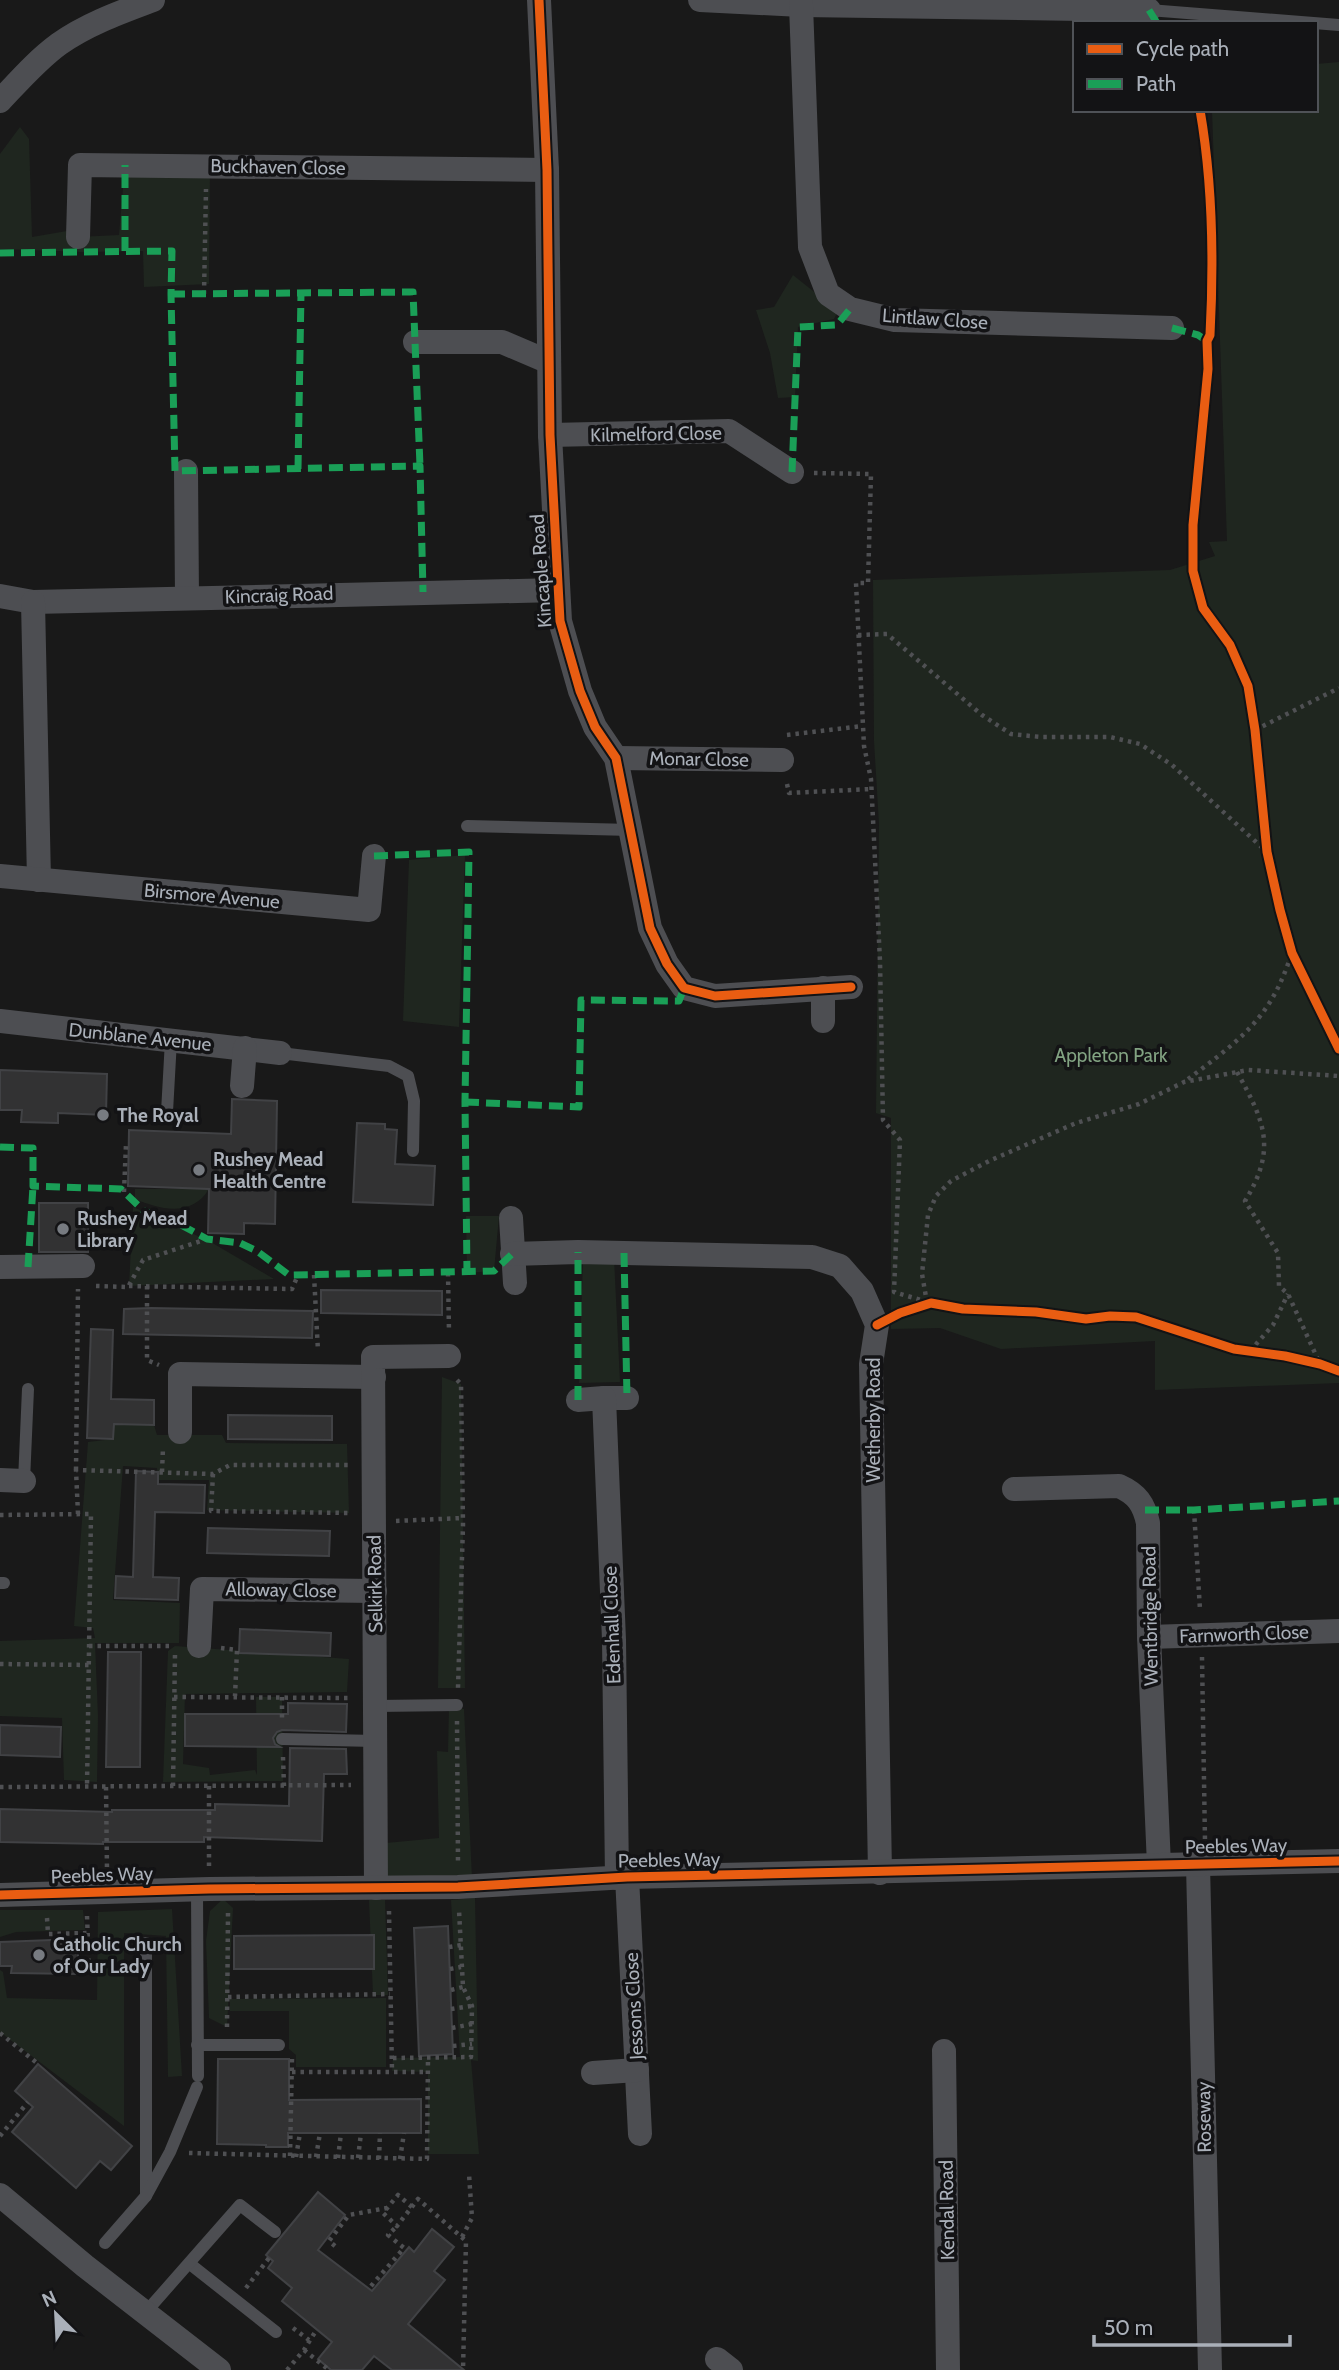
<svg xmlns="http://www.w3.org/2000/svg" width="1339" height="2370" viewBox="0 0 1339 2370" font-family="Cabin,sans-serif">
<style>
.green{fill:#1f261f}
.building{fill:#323233;stroke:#414245;stroke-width:2}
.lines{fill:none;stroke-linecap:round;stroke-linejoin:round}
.path{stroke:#4f5053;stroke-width:4.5;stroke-dasharray:3.5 5;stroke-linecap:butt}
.lane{stroke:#4d4e52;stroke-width:12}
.street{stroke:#4d4e52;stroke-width:24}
.quiet{stroke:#1a9f57;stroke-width:7;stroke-dasharray:14 7;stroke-linecap:butt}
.cycleway-casing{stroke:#131315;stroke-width:13}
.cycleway{stroke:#e95d12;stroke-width:9}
.poi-dot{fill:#777b81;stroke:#131315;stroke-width:2.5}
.labels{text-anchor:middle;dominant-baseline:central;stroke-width:7;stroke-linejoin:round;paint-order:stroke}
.street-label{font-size:19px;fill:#aab0b9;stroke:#131315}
.park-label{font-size:19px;fill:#82a382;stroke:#131315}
.poi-label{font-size:19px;font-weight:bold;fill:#aab0b9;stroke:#131315;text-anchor:start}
</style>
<rect width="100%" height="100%" fill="#191919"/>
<g class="green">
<path d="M1339,62V1383L1155,1390V1341L1001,1349L940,1328L891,1329V1118L876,1113L879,824L874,741L873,580L1170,570L1215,556L1209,542L1227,541L1212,110H1316V64Z"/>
<path d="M20,127L29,139L32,237L67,231L82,249L78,237L119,235L125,165L210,166L209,284L144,287L143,251L84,252L0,249V154Z"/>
<path d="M793,275L838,311L834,319L798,327L795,397L778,398L770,353L756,310L774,307Z"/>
<path d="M465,855L459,1027L403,1021L409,860Z"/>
<path d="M135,1189H209C192,1217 161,1210 135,1199Z"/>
<path d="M133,1207L209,1241L274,1279L129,1286Z"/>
<path d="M466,1216H499L494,1271L467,1273Z"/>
<path d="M614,1258L620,1382L579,1383L583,1259Z"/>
<path d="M442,1377L461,1384L465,1688H438Z"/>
<path d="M114,1424L154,1425L157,1435H222L226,1443L347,1444L349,1513L207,1510L209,1480H158L157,1468L123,1466L113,1600L180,1603L179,1643H95L98,1716L97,1782L64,1780L62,1718L0,1716V1641L95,1638L93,1628L74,1626L88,1442L113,1439Z"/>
<path d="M175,1646L349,1659L347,1692L185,1694L183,1764L209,1768L210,1775L255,1770L257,1775L256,1697H282L283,1781L163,1782L168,1651Z"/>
<path d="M449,1706L464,1709L472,1878L387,1879L386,1843L439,1838L437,1751L448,1752Z"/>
<path d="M475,1898L478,2061L471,2060L479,2154H428V2072L392,2071L393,2058L460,2057L451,1900Z"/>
<path d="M223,1899L233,1908L227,2027L209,2018L206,1941L210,1911Z"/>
<path d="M369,1900H385L388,1995H373Z"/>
<path d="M172,1909L182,2076L168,2077L166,1936L124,1933V2126L0,2032V1970L3,1972L7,1998L97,2000L98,1912Z"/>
<path d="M0,1910H83L85,1930L16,1932L0,1937Z"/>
<path d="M386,1998V2067H296V2055L289,2049V2011H230V1999Z"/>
</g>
<g class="building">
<path d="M0,1070L107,1074L106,1115L58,1113V1123L21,1122L22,1110H0Z"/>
<path d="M232,1099L277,1101L275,1224L244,1223V1234L208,1233L209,1189L128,1186L129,1130L231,1134Z"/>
<path d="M357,1123L385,1124V1129L397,1130L395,1164L435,1166L433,1205L353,1202Z"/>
<rect x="39" y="1203" width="49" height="49"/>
<path d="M321,1290L442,1291V1315L321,1313Z"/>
<path d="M151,1308L313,1311L312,1338L123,1334L124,1309Z"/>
<path d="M91,1329L113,1330L111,1399L154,1400V1425L114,1424L113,1439L87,1438Z"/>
<path d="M228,1415L332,1416V1440L228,1439Z"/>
<path d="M136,1471L158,1472V1484L205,1485L204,1513L155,1512L153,1577L179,1578L178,1600L115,1598L116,1576L133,1577Z"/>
<path d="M208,1528L330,1531L329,1556L207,1553Z"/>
<path d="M240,1629L331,1633L330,1656L239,1653Z"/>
<path d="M108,1652H141L140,1767H106Z"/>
<path d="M288,1703L347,1704L346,1732L282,1730L277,1732L273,1738L275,1744L280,1747L185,1746V1714H288Z"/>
<path d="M0,1725L61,1727L60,1757L0,1755Z"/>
<path d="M290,1748L346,1749L347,1774H324L322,1841L204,1837V1842H103V1844L0,1842V1809L112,1812V1810H215V1804L289,1806Z"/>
<path d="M448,1926L453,2054L419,2056L414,1928Z"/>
<path d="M374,1935V1969H234V1936Z"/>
<path d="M78,1939V1974L11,1973L12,1966H0V1942Z"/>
<path d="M218,2059H289V2100L421,2099V2133H288V2147H266V2145L217,2144Z"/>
<path d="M38,2064L132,2146L111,2170L100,2161L76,2188L12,2132L33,2107L15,2091Z"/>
<path d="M318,2192L345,2215L318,2250L372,2291L409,2247L414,2252L432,2229L454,2247L434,2271L445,2280L408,2324L464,2370H392L374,2356L362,2370H331L318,2359L332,2342L282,2301L292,2288L268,2268L273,2261L266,2255Z"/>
</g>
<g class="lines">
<g class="path">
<path d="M204,294L206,189"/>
<path d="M814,473L871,474L868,583H856L864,746L871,779L880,961L883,1120L900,1140L894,1292L931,1303"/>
<path d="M858,635L887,634L982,715L1011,734L1041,737H1110L1140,744L1172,765L1267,852"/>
<path d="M1255,730L1339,688"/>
<path d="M787,735L863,726"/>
<path d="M787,784L789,793L871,789"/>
<path d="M1237,1072C1265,1122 1277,1149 1245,1201L1278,1253L1279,1286L1288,1294L1320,1364"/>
<path d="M1188,1079C1215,1059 1247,1036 1266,1008C1278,991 1285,973 1292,953"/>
<path d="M124,1192L126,1144"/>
<path d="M448,1273L449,1332"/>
<path d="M314,1275L318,1351"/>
<path d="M96,1286L128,1287L143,1260L207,1239"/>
<path d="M129,1286L292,1289L298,1275"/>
<path d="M147,1286V1360L159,1365"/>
<path d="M930,1302L926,1297L922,1274L928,1215L936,1196L951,1181L989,1161L1076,1123L1139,1104L1184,1082L1248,1070L1339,1076"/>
<path d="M1250,1351L1273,1325L1288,1294"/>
<path d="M457,1380L461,1384L463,1525L458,1688"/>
<path d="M76,1470L78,1289"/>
<path d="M162,1472L163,1448"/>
<path d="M213,1474L211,1511L349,1513"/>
<path d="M1194,1510L1200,1610"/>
<path d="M78,1514L76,1470L213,1474L230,1465H349"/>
<path d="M0,1515L91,1514L87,1786"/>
<path d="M396,1521L463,1518"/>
<path d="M89,1646H174"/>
<path d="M221,1648L237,1650L235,1696"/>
<path d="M1202,1657L1205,1841"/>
<path d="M0,1664L89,1665"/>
<path d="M174,1697L352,1698"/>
<path d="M282,1697V1720"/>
<path d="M457,1721L458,1863"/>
<path d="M283,1757L284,1786"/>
<path d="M173,1786L175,1654"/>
<path d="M0,1787L351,1785"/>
<path d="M106,1787L107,1870"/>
<path d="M209,1866V1786"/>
<path d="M389,1911L392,2071"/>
<path d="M87,1916L89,1968"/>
<path d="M47,1918L48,1934L88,1933"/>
<path d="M449,1947L461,1945"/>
<path d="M450,1969L461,1967"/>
<path d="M451,1990L463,1987"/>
<path d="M228,1997L390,1994"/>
<path d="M451,2009L471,2006"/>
<path d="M227,2027L228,1913"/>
<path d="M452,2028L472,2024"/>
<path d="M0,2033L38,2064"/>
<path d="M453,2046L472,2044"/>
<path d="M393,2058L471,2057L472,2006L463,1987L459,1910"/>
<path d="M292,2072H428"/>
<path d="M0,2136L28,2102"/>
<path d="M189,2153L427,2159L428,2058"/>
<path d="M290,2156L292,2058"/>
<path d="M296,2157L300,2133"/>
<path d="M316,2157L320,2133"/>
<path d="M338,2158L341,2133"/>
<path d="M358,2158L361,2133"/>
<path d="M379,2159L380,2133"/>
<path d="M400,2159L404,2133"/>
<path d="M412,2207L398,2195L383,2213L397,2226L418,2199L466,2241L463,2370"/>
<path d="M462,2237L472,2218L469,2174"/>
<path d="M335,2246L329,2241L349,2215L387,2208"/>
<path d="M371,2286L404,2248L388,2235L397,2226"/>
<path d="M246,2288L269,2258"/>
<path d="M293,2328L309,2340"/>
<path d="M304,2350L329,2370"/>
<path d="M287,2370L304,2350L317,2329"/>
</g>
<g class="lane">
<path d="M1149,10L1339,25"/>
<path d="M467,826L632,830"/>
<path d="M280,1053L389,1066L408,1076L414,1101L413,1151"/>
<path d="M167,1112L171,1040"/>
<path d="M24,1481L28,1389"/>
<path d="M0,1583H4"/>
<path d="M376,1706L457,1705"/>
<path d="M282,1739L376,1741"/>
<path d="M197,1890L198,2076"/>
<path d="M146,1943V2196"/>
<path d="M197,2045H279"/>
<path d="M105,2243L146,2196L170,2152L197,2087"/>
<path d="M190,2264L276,2332"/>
<path d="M145,2313L240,2205L275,2232"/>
</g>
<g class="street">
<path d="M539,0L547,170L550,435L560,621L580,691L595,727L616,758L650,928L667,964L684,988L715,996L851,987"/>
<path d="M700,0L801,5L1149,10"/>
<path d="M801,5L810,247L828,294L850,309L895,320L1172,328"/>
<path d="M0,101C18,82 37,60 59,44C87,24 121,12 153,0"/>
<path d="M78,237L80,165L547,170"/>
<path d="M415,342H502L549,362"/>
<path d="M550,435L729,431L792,472"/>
<path d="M186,471L187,598"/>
<path d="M0,596L33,602L558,590"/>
<path d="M33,602L39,880"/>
<path d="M616,758L782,760"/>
<path d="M0,876L369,910L374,856"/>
<path d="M823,988V1021"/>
<path d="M0,1021L280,1053"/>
<path d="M242,1086L245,1048"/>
<path d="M511,1218L515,1283"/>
<path d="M512,1254L578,1252L812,1257L840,1266L862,1291L877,1325L871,1364L880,1873"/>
<path d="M0,1267L83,1266"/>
<path d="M604,1398H627"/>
<path d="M578,1400L604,1398L614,1640L617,1878"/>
<path d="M180,1432V1374L374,1377"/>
<path d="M0,1480L24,1481"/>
<path d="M1014,1489L1119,1486C1137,1494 1144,1504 1148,1523L1149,1637L1159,1865"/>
<path d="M1149,1637L1339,1631"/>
<path d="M199,1646L202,1589L375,1591"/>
<path d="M1198,1865L1210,2370"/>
<path d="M627,1877L640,2134"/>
<path d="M376,1888L373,1357L449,1356"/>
<path d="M0,1895L209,1889L458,1887L627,1877L1339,1861"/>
<path d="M944,2051L948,2370"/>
<path d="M593,2073L637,2070"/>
<path d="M0,2195L85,2266L219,2370"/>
<path d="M717,2359L731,2370"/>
</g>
<g class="quiet">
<path d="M1149,10L1157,23"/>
<path d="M125,251V165"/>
<path d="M0,253L172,251L171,294L175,471L420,466L423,592"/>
<path d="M171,294L413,292L420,466"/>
<path d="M1172,328L1198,335L1207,341"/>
<path d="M298,469L301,293"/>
<path d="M792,472L798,327L837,325L850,309"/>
<path d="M374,856L469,852L465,1102L467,1273"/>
<path d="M465,1102L579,1107L581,1000L679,1001L684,988"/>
<path d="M0,1147L33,1148V1186L121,1189L144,1211L170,1219L207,1239L240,1243L257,1251L289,1275L494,1271L512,1254"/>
<path d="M624,1253L627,1398"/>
<path d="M28,1267L33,1186"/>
<path d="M578,1400V1252"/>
<path d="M1145,1510H1194L1339,1501"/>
</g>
<defs>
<g id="cycleway">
<path d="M539,0L547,170L550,435L560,621L580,691L595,727L616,758L650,928L667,964L684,988L715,996L851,987"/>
<path d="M1200,110C1213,185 1214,259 1210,335L1207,341L1208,369L1193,525V571L1203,608L1230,645L1248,686L1255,730L1267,852L1280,910L1292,953L1339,1049"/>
<path d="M877,1325L900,1313L931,1303L963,1309L1036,1312L1086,1319L1110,1316L1136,1317L1234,1349L1285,1356L1320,1364L1339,1371"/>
<path d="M0,1895L209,1889L458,1887L627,1877L1339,1861"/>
</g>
</defs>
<use href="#cycleway" class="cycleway-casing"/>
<use href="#cycleway" class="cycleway"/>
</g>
<g class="poi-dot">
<circle cx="103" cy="1115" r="7"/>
<circle cx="199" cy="1170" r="7"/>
<circle cx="63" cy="1229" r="7"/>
<circle cx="39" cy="1955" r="7"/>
</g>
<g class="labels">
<g class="street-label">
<text transform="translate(278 167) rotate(1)">Buckhaven Close</text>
<text transform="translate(935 319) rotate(4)">Lintlaw Close</text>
<text transform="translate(656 434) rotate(-1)">Kilmelford Close</text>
<text transform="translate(541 571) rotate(-94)">Kincaple Road</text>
<text transform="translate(279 595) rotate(-2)">Kincraig Road</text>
<text transform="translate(699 759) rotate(1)">Monar Close</text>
<text transform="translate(212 896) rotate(5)">Birsmore Avenue</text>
<text transform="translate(140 1037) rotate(6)">Dunblane Avenue</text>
<text transform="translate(873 1420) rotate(-90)">Wetherby Road</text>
<text transform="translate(375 1584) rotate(-91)">Selkirk Road</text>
<text transform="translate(281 1590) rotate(1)">Alloway Close</text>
<text transform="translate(1150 1616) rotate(-91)">Wentbridge Road</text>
<text transform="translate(612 1625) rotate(-92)">Edenhall Close</text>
<text transform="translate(1244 1634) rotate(-2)">Farnworth Close</text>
<text transform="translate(1236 1846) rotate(-1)">Peebles Way</text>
<text transform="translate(669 1860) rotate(-1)">Peebles Way</text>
<text transform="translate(102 1875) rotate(-2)">Peebles Way</text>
<text transform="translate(634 2006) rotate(-93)">Jessons Close</text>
<text transform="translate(1204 2117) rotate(-91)">Roseway</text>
<text transform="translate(947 2210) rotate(-91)">Kendal Road</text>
</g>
<g class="park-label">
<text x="1111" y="1055">Appleton Park</text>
</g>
<g class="poi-label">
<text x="117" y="1115">The Royal</text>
<text x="213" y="1159">Rushey Mead<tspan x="213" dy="22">Health Centre</tspan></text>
<text x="77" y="1218">Rushey Mead<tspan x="77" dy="22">Library</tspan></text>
<text x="53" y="1944">Catholic Church<tspan x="53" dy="22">of Our Lady</tspan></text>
</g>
</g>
<rect x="1073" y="21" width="245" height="91" fill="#131315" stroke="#4f5257" stroke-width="2"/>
<rect x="1087" y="44" width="35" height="10" fill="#e95d12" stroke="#4f5257" stroke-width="2"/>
<text x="1136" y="56" font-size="21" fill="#aab0b9">Cycle path</text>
<rect x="1087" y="79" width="35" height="10" fill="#1a9f57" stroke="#4f5257" stroke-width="2"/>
<text x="1136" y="91" font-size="21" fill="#aab0b9">Path</text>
<g transform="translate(56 2314) rotate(336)" stroke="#131315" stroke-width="5" paint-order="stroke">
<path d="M0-5L12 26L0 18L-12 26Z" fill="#aab0b9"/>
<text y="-10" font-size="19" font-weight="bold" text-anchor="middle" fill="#aab0b9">N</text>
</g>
<path d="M1094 2335v10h196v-10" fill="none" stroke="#aab0b9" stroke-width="3.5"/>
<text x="1104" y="2335" font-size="21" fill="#aab0b9" stroke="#131315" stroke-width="5" paint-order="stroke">50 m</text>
</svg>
